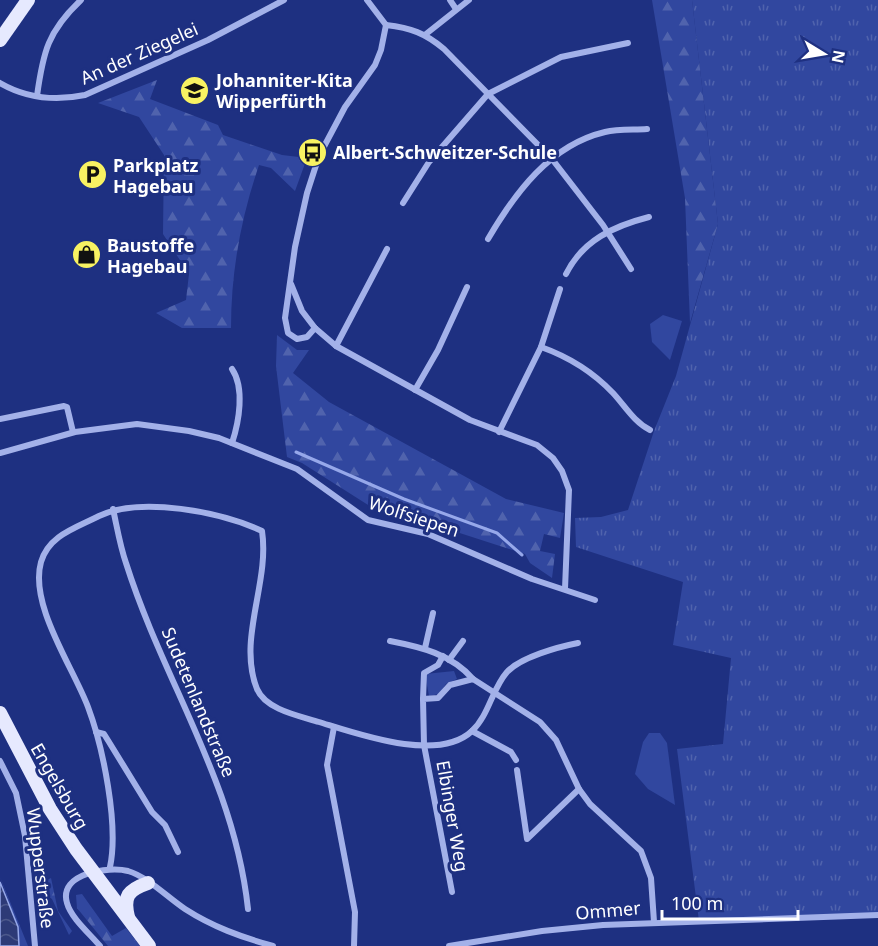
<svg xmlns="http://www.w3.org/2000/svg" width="878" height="946" viewBox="0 0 878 946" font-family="'Noto Sans',sans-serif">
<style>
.grass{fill:url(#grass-tufts)}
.forest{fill:url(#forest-firs)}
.green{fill:#31479f}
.water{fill:url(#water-waves);stroke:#96a8ea;stroke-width:1.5}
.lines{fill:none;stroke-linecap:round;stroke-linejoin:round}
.stream{stroke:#96a8ea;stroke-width:3}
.street{stroke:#a3b1e9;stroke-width:6}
.primary{stroke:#e6e9fe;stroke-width:14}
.labels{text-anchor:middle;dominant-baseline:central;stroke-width:6;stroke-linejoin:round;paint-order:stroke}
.street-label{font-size:18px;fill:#fff;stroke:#1e3081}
.poi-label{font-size:18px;font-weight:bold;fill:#fff;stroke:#1e3081;text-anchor:start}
</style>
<defs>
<pattern id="grass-tufts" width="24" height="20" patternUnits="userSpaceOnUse" patternTransform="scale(1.5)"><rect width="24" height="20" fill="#31479f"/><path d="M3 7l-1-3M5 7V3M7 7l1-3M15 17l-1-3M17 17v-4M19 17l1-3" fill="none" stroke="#5063ad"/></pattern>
<pattern id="forest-firs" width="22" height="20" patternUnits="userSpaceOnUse" patternTransform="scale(1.5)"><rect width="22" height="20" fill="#31479f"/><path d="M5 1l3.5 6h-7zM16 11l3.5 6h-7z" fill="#5063ad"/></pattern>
<pattern id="water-waves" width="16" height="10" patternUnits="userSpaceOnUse" patternTransform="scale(1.5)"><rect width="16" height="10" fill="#2d3a77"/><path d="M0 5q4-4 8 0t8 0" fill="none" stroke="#4c588b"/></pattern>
</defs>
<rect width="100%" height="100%" fill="#1e3081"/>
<path class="grass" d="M692,0H878V915L699,921L677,749L723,744L731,658L673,645L683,582L576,547L575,518L601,517L628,510L654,431L676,376L718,224Z"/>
<g class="forest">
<path d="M652,0H692L718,224L690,323L685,198Z"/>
<path d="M157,80L150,99L218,125L223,135L282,155L307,158L295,191L271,168L259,165C241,218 231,271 231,328H182L156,313L186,300L189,274L163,234L164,155L139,117L98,103Z"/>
<path d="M277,335L297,350H309L293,373L329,402L506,499L564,513L560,538L544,534L540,551L555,554L552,578L530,563L525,554L435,525L376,510L302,463L287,457L276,366Z"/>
<path d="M0,877L28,946H19L18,927Z"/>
<path d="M51,878L58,911L72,931L69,935L52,899L41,891L43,882Z"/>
<path d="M82,894L112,936L126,928L140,946H108L77,908L76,895Z"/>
</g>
<g class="green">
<path d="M663,315L682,321L670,360L652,342L650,324Z"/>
<path d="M454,671L457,679L446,684L439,694L429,696L425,674Z"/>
<path d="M649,733H660L667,743L675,805L648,789L635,774L643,742Z"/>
</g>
<path class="water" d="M0,882L18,927L19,946H0Z"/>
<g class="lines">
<path class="stream" d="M296,452L404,499L497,533L522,555"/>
<g class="street">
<path d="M367,0L386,25"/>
<path d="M450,0L456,9"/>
<path d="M386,25C411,28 425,33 444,49L552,159L603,225L631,269"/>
<path d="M426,34L469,0"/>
<path d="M0,83C26,98 56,101 85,95L208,40L284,0"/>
<path d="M37,96C43,52 48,31 81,0"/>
<path d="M403,203L429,162L488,94L561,57L628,43"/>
<path d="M488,239C515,193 550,145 605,132C618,129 634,130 647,129"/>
<path d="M566,274C583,240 614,226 649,217"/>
<path d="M291,284L302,311L315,328L336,346L470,420L537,445L553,458L562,471L569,490L565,589"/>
<path d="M315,328L307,337L297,339L288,333L285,318L295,247L307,193L319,156L345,107L375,65L381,50L386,25"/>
<path d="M336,346L387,249"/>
<path d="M541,347L560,289"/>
<path d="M415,390L438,350L467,287"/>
<path d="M0,419L64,406L67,407L73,432"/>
<path d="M499,432L541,347C569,357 593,372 613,393C625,406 634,422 650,430"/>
<path d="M232,443C239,422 245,388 232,369"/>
<path d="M0,453L75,432L137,424L189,431L219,438L297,469L368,520L428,534L532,579L595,600"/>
<path d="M113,509C117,527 120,546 126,563C164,683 234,780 248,909"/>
<path d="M390,641C421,647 451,654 473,679"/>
<path d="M425,648L433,613"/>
<path d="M449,660L463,641"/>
<path d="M423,699L424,673L438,665L443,656"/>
<path d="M334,727L327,765L355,912L354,946"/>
<path d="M472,731L511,752L516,760"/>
<path d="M96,732L104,734L109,742L152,812L165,825L178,852"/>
<path d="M0,761L16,793L25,836L35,946"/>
<path d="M517,770L527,839L579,789"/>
<path d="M110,867C119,825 103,747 88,707C73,667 29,605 41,562C49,535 76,528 99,516C141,496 221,512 262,531C270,583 237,639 257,689C266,710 300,716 319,722C358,734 438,763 472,731C489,715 492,689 507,672C521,657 558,647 578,643"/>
<path d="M452,892L424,745L423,699L438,698L450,685L473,679L540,722L556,740L579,789L590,804L641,851L651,878L654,922"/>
<path d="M100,946C90,934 71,918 67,903C58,873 109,866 128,871C148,877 167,897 185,909C213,927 241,937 273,946"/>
<path d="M449,946L542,931L603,925L878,915"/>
</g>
<g class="primary">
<path d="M0,40L28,0"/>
<path d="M0,713L50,809L76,849L149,946"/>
<path d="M128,917C123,896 128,890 148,883"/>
</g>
</g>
<defs>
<symbol id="school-disc" viewBox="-11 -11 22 22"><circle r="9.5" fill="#f8f262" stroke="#1e3081"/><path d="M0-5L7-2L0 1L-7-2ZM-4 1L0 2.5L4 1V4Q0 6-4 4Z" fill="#111"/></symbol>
<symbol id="bus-disc" viewBox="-11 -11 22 22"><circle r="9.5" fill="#f8f262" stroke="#1e3081"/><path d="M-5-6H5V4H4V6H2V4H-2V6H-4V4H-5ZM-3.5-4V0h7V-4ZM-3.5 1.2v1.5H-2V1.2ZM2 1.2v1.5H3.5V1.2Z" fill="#111"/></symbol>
<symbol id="parking-disc" viewBox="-11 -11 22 22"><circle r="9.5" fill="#f8f262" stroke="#1e3081"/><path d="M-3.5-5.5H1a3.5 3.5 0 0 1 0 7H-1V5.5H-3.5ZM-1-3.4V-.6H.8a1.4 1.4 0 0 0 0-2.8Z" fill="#111"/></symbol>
<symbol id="shop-disc" viewBox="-11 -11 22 22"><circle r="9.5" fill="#f8f262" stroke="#1e3081"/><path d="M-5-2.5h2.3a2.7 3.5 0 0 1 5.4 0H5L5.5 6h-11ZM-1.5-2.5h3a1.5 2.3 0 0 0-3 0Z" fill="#111"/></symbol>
</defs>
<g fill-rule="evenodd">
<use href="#school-disc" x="178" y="74" width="33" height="33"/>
<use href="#bus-disc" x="296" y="136" width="33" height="33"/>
<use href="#parking-disc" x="76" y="158" width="33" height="33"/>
<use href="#shop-disc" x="70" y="238" width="33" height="33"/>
</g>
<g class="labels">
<g class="street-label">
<text transform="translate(139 53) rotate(-24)">An der Ziegelei</text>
<text transform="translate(414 516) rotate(18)">Wolfsiepen</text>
<text transform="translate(199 702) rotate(67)">Sudetenlandstraße</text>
<text transform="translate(60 786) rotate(60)">Engelsburg</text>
<text transform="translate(453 816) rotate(80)">Elbinger Weg</text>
<text transform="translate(41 868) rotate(83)">Wupperstraße</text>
<text transform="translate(608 910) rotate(-5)">Ommer</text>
</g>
<g class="poi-label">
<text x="216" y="80">Johanniter-Kita<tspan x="216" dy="21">Wipperfürth</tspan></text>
<text x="333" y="152">Albert-Schweitzer-Schule</text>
<text x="113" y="165">Parkplatz<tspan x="113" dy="21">Hagebau</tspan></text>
<text x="107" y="245">Baustoffe<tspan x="107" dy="21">Hagebau</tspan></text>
</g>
</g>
<g transform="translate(824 54) rotate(101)" stroke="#1e3081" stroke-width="4.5" paint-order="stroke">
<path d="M0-4.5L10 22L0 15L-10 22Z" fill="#ffffff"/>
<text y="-9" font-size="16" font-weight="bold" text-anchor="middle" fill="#ffffff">N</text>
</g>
<path d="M662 910v9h136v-9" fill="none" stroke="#ffffff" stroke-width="3"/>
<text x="671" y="910" font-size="18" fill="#ffffff" stroke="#1e3081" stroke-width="4.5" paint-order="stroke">100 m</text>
</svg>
